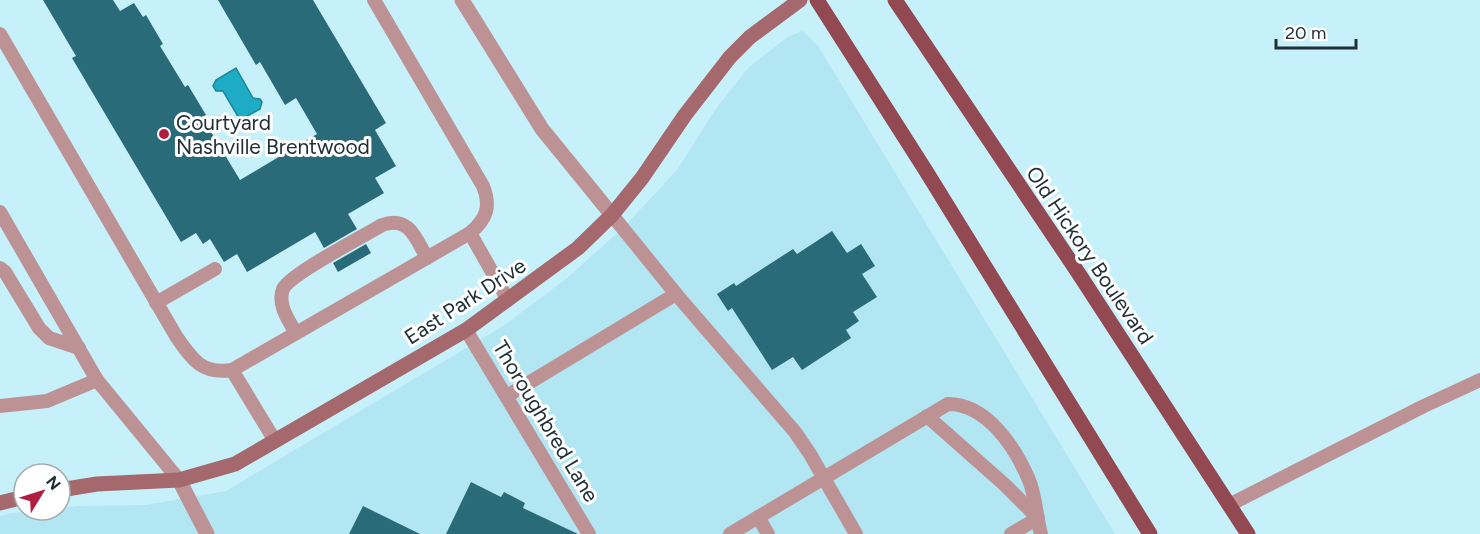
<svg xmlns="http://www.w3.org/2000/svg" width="1480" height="534" viewBox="0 0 1480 534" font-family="Figtree,sans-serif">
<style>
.built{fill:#b2e6f3}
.water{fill:#1dabc5;stroke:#1e869a;stroke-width:1.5}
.building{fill:#2a6b7a}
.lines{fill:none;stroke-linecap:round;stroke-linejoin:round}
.lane{stroke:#bd9295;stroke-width:14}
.street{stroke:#bd9295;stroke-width:15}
.secondary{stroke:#a5686d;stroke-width:15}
.primary{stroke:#924951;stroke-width:15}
.poi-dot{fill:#b11d40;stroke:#fff;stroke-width:2}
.labels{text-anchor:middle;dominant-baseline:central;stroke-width:6;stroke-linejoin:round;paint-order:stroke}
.poi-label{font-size:21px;fill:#203034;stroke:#fff;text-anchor:start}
.street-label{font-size:21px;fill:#203034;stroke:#fff}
</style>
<rect width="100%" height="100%" fill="#c6f1fb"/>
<path class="built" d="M803,31L818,46L1115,534H0V516L12,513L60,510V508L78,506L145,505L226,491L503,326L566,279L624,227L677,170L715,110L749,67L789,36Z"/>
<path class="water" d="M236,68L253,98L260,99L262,102L260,109L240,120L223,91H216L213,86L216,80Z"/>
<g class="building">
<path d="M43,0H113L120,11L134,3L143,17L146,15L163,44L160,46L185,87L188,85L206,115L202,117L240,180L317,134L296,98L285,105L260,62L256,65L218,0H313L386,123L375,130L396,166L375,178L384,193L348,214L357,229L324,248L315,232L247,272L237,254L224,262L210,239L203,244L196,233L181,242L72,58L76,56Z"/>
<path d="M832,231L847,253L861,244L875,266L862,274L877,297L853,312L859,321L846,330L851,338L802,370L793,357L772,370L732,308L728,311L717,294L734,283L736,286L793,249L797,254Z"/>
<path d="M366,244L371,253L338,272L333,263Z"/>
<path d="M471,482L501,497L504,492L525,503L523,508L578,534H446Z"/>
<path d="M363,506L420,534H349Z"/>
</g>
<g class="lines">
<g class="lane">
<path d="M0,34L176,336C192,359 202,375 232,370L470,233C487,219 491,206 483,186L374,0"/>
<path d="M0,212L97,380L179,480"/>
<path d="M612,215L676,294L795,432L810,454L856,534"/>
<path d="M470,233L508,300"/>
<path d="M0,268L5,272L39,328L49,338L79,348"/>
<path d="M156,303L215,269"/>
<path d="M466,330L589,534"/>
<path d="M296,333C289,321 277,305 283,289C290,274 364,236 382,225C409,215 416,239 427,258"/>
<path d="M232,370L275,441"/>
<path d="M507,396L676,294"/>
<path d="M0,406L47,401L97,380"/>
<path d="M927,416L1005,485L1038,518L1011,534"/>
<path d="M1229,505L1424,406L1480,380"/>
<path d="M758,517L768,534"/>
<path d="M730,534L948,404C987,404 1015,447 1029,480C1036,497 1036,516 1041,534"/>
</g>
<g class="street">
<path d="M462,0L542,129L612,215"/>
<path d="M179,480L207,534"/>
</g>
<g class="secondary">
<path d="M60,490L97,484L179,480L235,464L466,330L578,248L612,215L642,178L685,115L730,57L750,37L800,0"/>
<path d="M0,503L24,497"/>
</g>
<g class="primary">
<path d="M817,0L926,171L1150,534"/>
<path d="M895,0L1079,274L1248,534"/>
</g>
</g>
<circle class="poi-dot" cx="164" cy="134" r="6"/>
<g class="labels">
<g class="poi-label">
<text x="176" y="122">Courtyard<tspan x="176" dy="24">Nashville Brentwood</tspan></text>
</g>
<g class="street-label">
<text transform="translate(1090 255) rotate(56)">Old Hickory Boulevard</text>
<text transform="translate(465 301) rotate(-33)">East Park Drive</text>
<text transform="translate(546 421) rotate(59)">Thoroughbred Lane</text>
</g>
</g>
<g transform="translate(42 492) rotate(52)"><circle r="28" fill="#ffffff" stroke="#a6acae" stroke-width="1.5"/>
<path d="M0-4.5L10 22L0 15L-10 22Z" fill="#b11d40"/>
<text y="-9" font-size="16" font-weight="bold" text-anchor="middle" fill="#203034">N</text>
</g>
<path d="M1276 39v9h80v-9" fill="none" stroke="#203034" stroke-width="3"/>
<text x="1285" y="39" font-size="18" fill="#203034" stroke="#ffffff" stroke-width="4.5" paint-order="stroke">20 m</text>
</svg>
